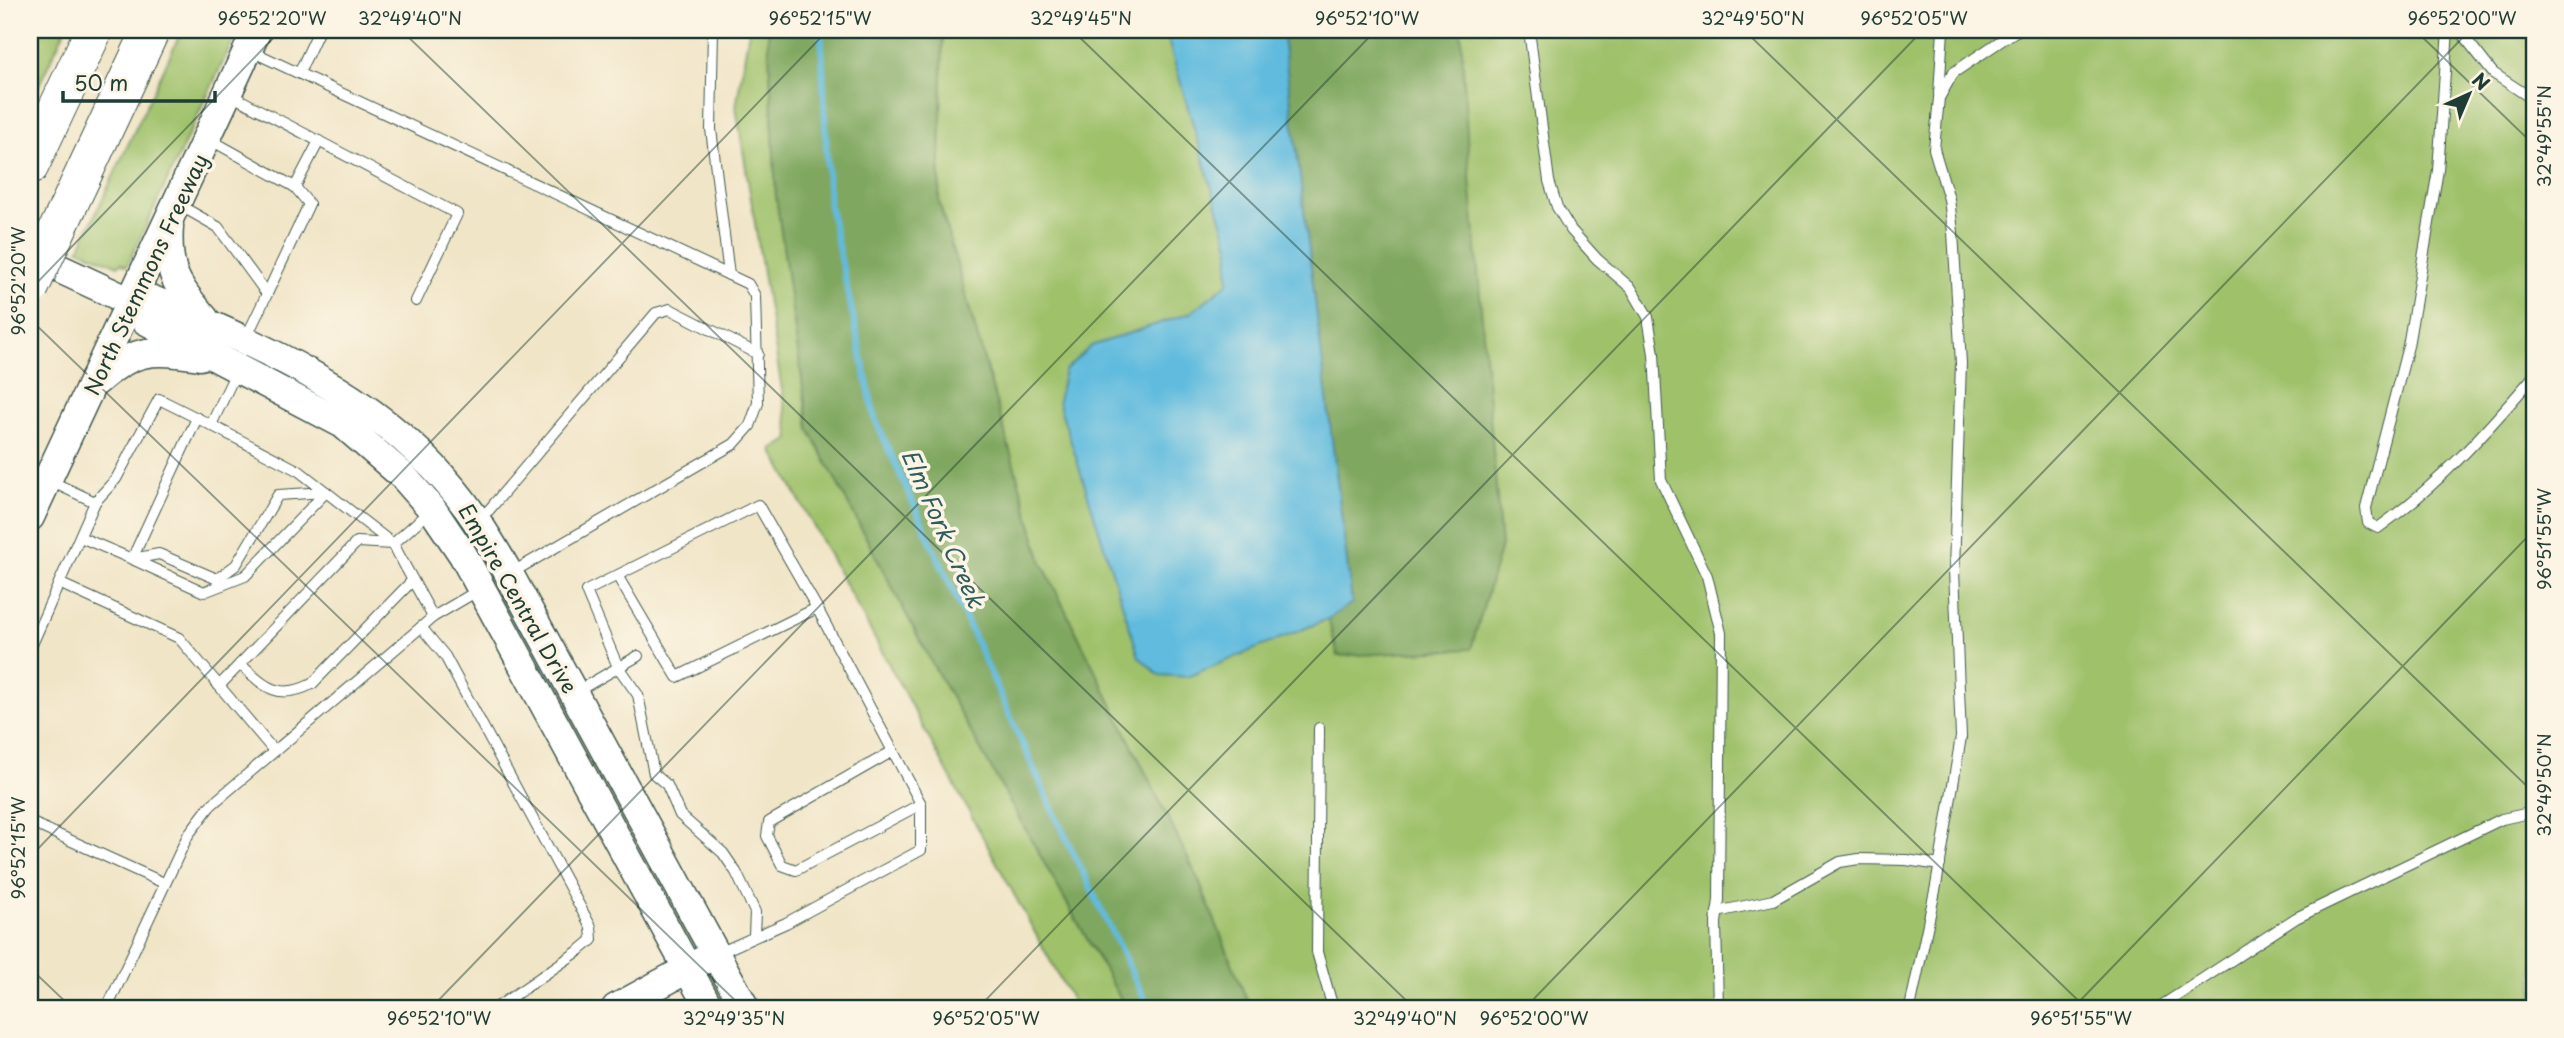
<svg xmlns="http://www.w3.org/2000/svg" width="2564" height="1038" viewBox="0 0 2564 1038" font-family="'Playpen Sans',sans-serif">
<style>
.green{fill:#9fc16a;stroke:#5f7f4f;stroke-width:2}
.forest{fill:#7fa75e;stroke:#4f7249;stroke-width:2}
.water{fill:#60bbde;stroke:#407c89;stroke-width:2}
.lines{fill:none;stroke-linecap:round;stroke-linejoin:round}
.stream{stroke:#60bbde;stroke-width:6}
.lane-casing{stroke:#3e564a;stroke-width:12}
.secondary-casing{stroke:#3e564a;stroke-width:31}
.highway-casing{stroke:#3e564a;stroke-width:39}
.lane{stroke:#fff;stroke-width:10}
.secondary{stroke:#fff;stroke-width:28}
.highway{stroke:#fff;stroke-width:37}
.highway-bridge-casing{stroke:#3e564a;stroke-width:39;stroke-linecap:butt}
.highway-bridge{stroke:#fff;stroke-width:37}
.ticks{fill:none;stroke:#1f3d34;stroke-width:2;stroke-opacity:0.45}
.labels{text-anchor:middle;dominant-baseline:central;stroke-width:7;stroke-linejoin:round;paint-order:stroke}
.street-label{font-size:21px;fill:#1f3d34;stroke:#fcf5e5}
.water-label{font-size:23px;font-style:italic;fill:#2f5c5e;stroke:#fcf5e5}
.neatline{fill:none;stroke:#1f3d34;stroke-width:2.5}
.ticks-label{font-size:18px;text-anchor:middle;fill:#1f3d34}
</style>
<rect width="100%" height="100%" fill="#fcf5e5"/>
<filter id="ink" filterUnits="userSpaceOnUse"><feTurbulence type="fractalNoise" baseFrequency=".0143" numOctaves="2"/><feDisplacementMap in="SourceGraphic" scale="14" xChannelSelector="R" yChannelSelector="G"/><feConvolveMatrix kernelMatrix="1 2 1 2 8 2 1 2 1" color-interpolation-filters="sRGB"/></filter>
<filter id="wash" filterUnits="userSpaceOnUse"><feTurbulence type="fractalNoise" baseFrequency=".00686" numOctaves="4" result="noise"/><feDisplacementMap in="SourceGraphic" scale="28" xChannelSelector="R" yChannelSelector="G"/><feGaussianBlur stdDeviation="1.57" result="paint"/><feColorMatrix in="noise" values="0 0 0 0 0 0 0 0 0 0 0 0 0 0 0 0 0 1.4 0 .05"/><feComposite in="paint" operator="in"/></filter>
<g filter="url(#wash)">
<rect width="100%" height="100%" fill="#f1e5c7"/>
<g class="green">
<path d="M30,30H65L30,104Z"/>
<path d="M182,30H238L127,266L121,263L118,266L79,249Z"/>
<path d="M749,30H768L776,196L809,429L932,663L1126,1008H1076L772,450L790,439L736,107Z"/>
<path d="M943,30H2534V1008H1250L1198,879L1042,563L939,202Z"/>
</g>
<g class="forest">
<path d="M768,30H943L939,202L1042,563L1198,879L1250,1008H1126L932,663L809,429L776,196Z"/>
<path d="M1282,30H1461L1468,153L1501,546L1471,649L1338,656L1328,619L1352,602Z"/>
</g>
<path class="water" d="M1165,30H1282L1352,603L1328,619L1187,677L1159,675L1139,657L1058,401L1065,370L1091,346L1190,313L1228,283L1229,246Z"/>
<g class="lines">
<path class="stream" d="M821,30L829,204L875,419L1055,815L1149,1008"/>
</g>
</g>
<g filter="url(#ink)">
<g class="lines">
<defs>
<g id="lane">
<path d="M1529,30L1549,181L1557,207L1571,230L1597,259L1631,288L1648,317L1654,354L1661,480L1707,576L1721,633L1719,900L1716,923L1718,1008"/>
<path d="M2004,30L2008,36L2018,30"/>
<path d="M2448,30L2438,170L2408,346L2366,508L2368,523L2378,528C2442,482 2484,434 2534,376"/>
<path d="M2459,30L2493,73L2534,100"/>
<path d="M249,50L729,275L711,129L713,30"/>
<path d="M299,73L319,30"/>
<path d="M229,94L457,214L416,301"/>
<path d="M1939,94L1943,30"/>
<path d="M209,139L295,187L309,204L267,294"/>
<path d="M295,187L319,141"/>
<path d="M179,205L218,227L267,294L246,338"/>
<path d="M197,418L132,559L204,592L245,576L326,492"/>
<path d="M211,425L299,471L393,544L433,617"/>
<path d="M95,502L116,479L159,399L211,425L237,370"/>
<path d="M477,519L489,510L656,313L670,309L758,354"/>
<path d="M80,537L132,559L159,554L217,579L236,565L278,495L326,492"/>
<path d="M511,573L734,444L750,426L758,403L755,296L748,284L729,275"/>
<path d="M618,577L677,677L817,608"/>
<path d="M59,583L179,638L274,751"/>
<path d="M421,627L445,656L591,927L592,940L580,950L496,1008"/>
<path d="M30,649L95,502L48,480"/>
<path d="M240,664C265,687 278,701 312,684L412,581"/>
<path d="M219,686L357,542L393,544L431,510"/>
<path d="M574,693L638,656"/>
<path d="M1319,728L1317,952L1333,1008"/>
<path d="M893,751L769,822L767,836L782,865L796,870L921,804"/>
<path d="M30,822L164,883"/>
<path d="M1717,912L1773,900L1840,862L1859,859L1906,860L1940,865"/>
<path d="M719,953L786,923L921,850V804L817,608L758,505L586,591L618,667L638,695L654,774L667,785L680,815L723,853L736,872L755,912L754,935"/>
<path d="M107,1008L188,835L210,806L433,617L479,590"/>
<path d="M1910,1008L1936,886L1961,737L1954,570L1961,363L1953,232L1949,199L1934,149L1939,98L1953,73L2008,36"/>
<path d="M2158,1008L2296,918L2502,819L2534,812"/>
</g>
<g id="secondary">
<path d="M169,226C166,270 176,286 204,318"/>
<path d="M30,255L129,301L145,320L343,424L403,476L432,509L463,555L709,1008"/>
<path d="M129,301L153,300C258,345 370,392 446,481C471,509 490,541 509,574L745,1008"/>
<path d="M97,381C134,348 152,349 200,356"/>
<path d="M30,517L257,30"/>
<path d="M616,1008L702,961"/>
</g>
<g id="highway">
<path d="M30,166L94,30"/>
<path d="M68,207L151,30"/>
</g>
</defs>
<use href="#lane" class="lane-casing"/>
<use href="#secondary" class="secondary-casing"/>
<use href="#highway" class="highway-casing"/>
<use href="#lane" class="lane"/>
<use href="#secondary" class="secondary"/>
<use href="#highway" class="highway"/>
<defs>
<path id="highway-bridge" d="M30,288L68,207"/>
</defs>
<use href="#highway-bridge" class="highway-bridge-casing"/>
<use href="#highway-bridge" class="highway-bridge"/>
</g>
</g>
<path class="ticks" d="M401,30L1414,1008M1072,30L2086,1008M1744,30L2534,793M2415,30L2534,145M30,290L281,30M30,319L743,1008M30,857L828,30M30,968L72,1008M431,1008L1376,30M978,1008L1923,30M1525,1008L2470,30M2073,1008L2534,530"/>
<g class="labels">
<g class="street-label">
<text transform="translate(145 274) rotate(-65)">North Stemmons Freeway</text>
<text transform="translate(519 598) rotate(60)">Empire Central Drive</text>
</g>
<g class="water-label">
<text transform="translate(944 528) rotate(66)">Elm Fork Creek</text>
</g>
</g>
<rect width="2564" height="1038" fill="none" stroke="#fcf5e5" stroke-width="77"/>
<g transform="translate(2469 94) rotate(44)" stroke="#fcf5e5" stroke-width="5" paint-order="stroke">
<path d="M0-5L12 26L0 18L-12 26Z" fill="#1f3d34"/>
<text y="-10" font-size="19" font-weight="bold" text-anchor="middle" fill="#1f3d34">N</text>
</g>
<path d="M63 91v10h152v-10" fill="none" stroke="#1f3d34" stroke-width="3.5"/>
<text x="74" y="91" font-size="21" fill="#1f3d34" stroke="#fcf5e5" stroke-width="5" paint-order="stroke">50 m</text>
<rect x="38" y="38" width="2488" height="962" class="neatline"/>
<g class="ticks-label">
<text x="272" y="25">96°52'20"W</text>
<text x="410" y="25">32°49'40"N</text>
<text x="820" y="25">96°52'15"W</text>
<text x="1081" y="25">32°49'45"N</text>
<text x="1367" y="25">96°52'10"W</text>
<text x="1753" y="25">32°49'50"N</text>
<text x="1914" y="25">96°52'05"W</text>
<text x="2462" y="25">96°52'00"W</text>
<text transform="translate(2545 136) rotate(-90)" y="6">32°49'55"N</text>
<text transform="translate(19 281) rotate(-90)" y="6">96°52'20"W</text>
<text transform="translate(2545 539) rotate(-90)" y="6">96°51'55"W</text>
<text transform="translate(2545 785) rotate(-90)" y="6">32°49'50"N</text>
<text transform="translate(19 848) rotate(-90)" y="6">96°52'15"W</text>
<text x="439" y="1025">96°52'10"W</text>
<text x="734" y="1025">32°49'35"N</text>
<text x="986" y="1025">96°52'05"W</text>
<text x="1405" y="1025">32°49'40"N</text>
<text x="1534" y="1025">96°52'00"W</text>
<text x="2081" y="1025">96°51'55"W</text>
</g>
</svg>
